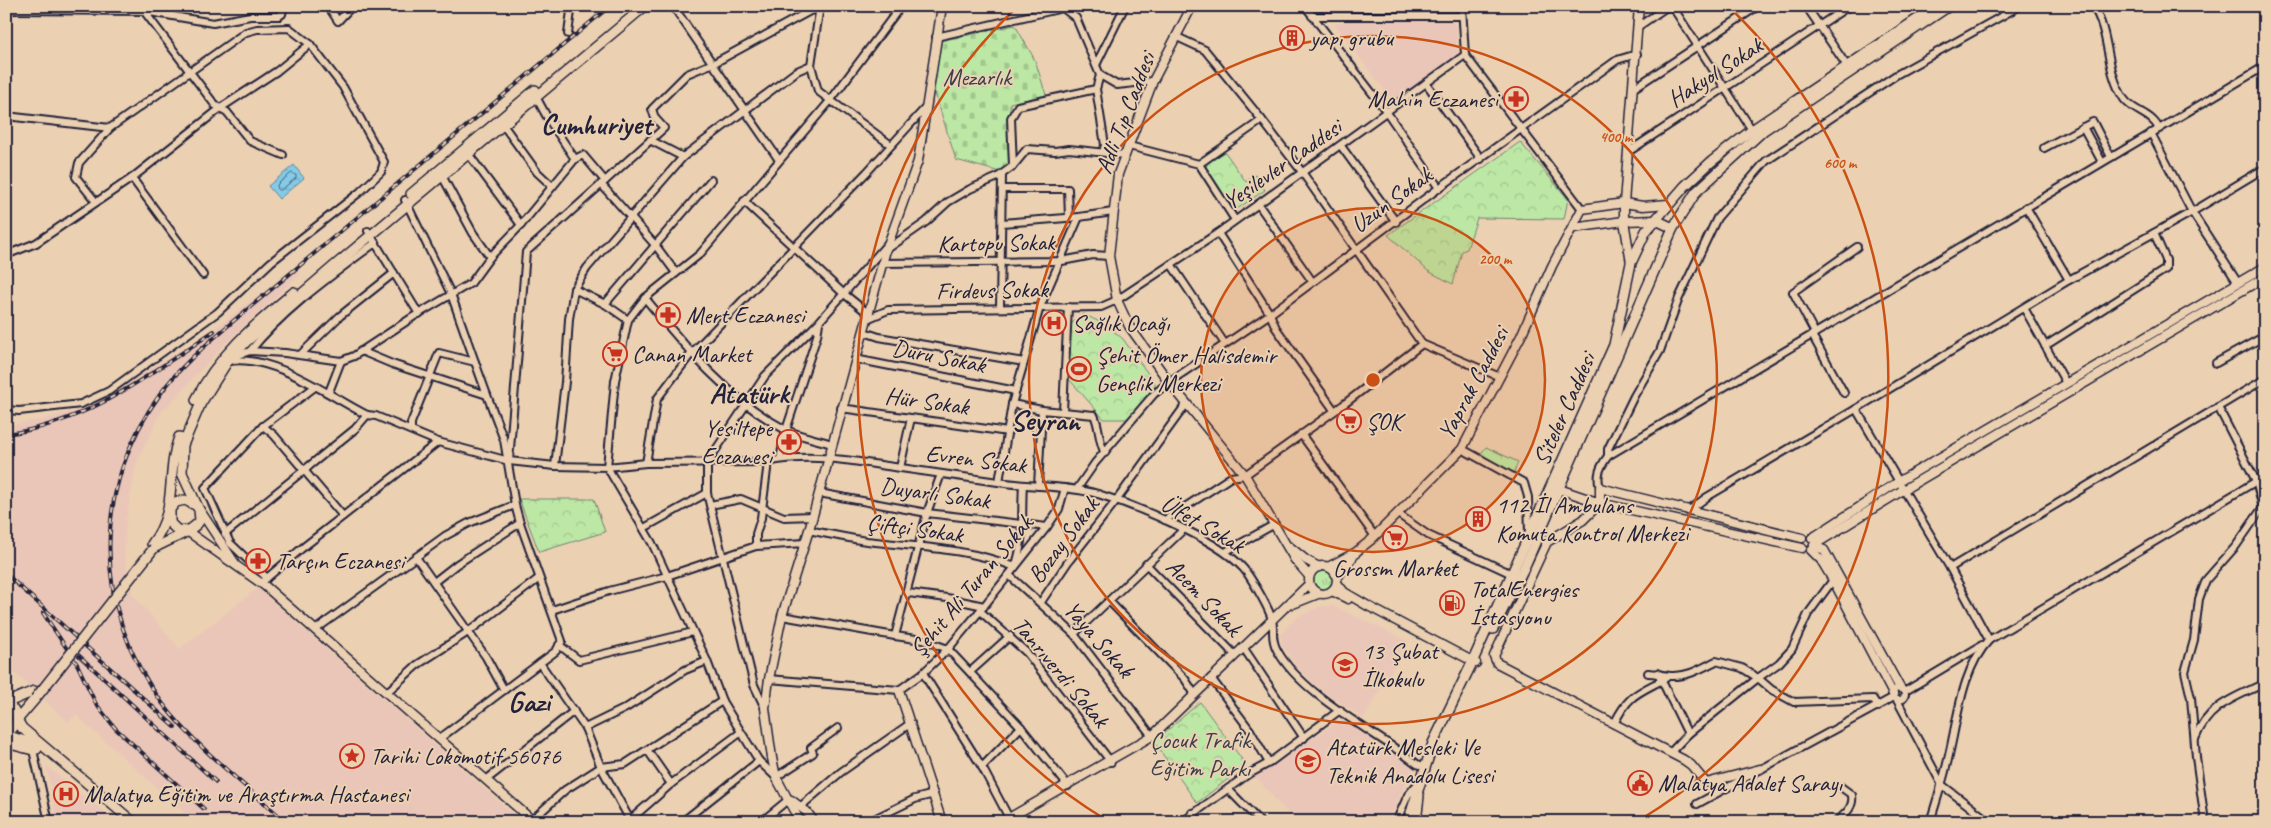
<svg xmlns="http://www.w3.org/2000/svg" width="2271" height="828" viewBox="0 0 2271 828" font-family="Caveat,sans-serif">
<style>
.built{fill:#eac6b9}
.grass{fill:url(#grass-tufts);stroke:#6f8470}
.cemetery{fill:url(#cemetery-stones);stroke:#6f8470}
.park{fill:url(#park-crowns);stroke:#6f8470}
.pitch{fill:#bce7a4;stroke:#6f8470}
.water{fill:url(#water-ripples);stroke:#5d87a2}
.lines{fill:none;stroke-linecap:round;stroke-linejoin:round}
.shore{stroke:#4a657f;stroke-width:1}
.minor-casing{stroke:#22223b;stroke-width:10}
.tertiary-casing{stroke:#22223b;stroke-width:11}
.secondary-casing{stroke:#22223b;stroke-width:12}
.minor{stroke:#ebd0b2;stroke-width:6}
.tertiary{stroke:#ebd0b2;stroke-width:8}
.secondary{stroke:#ebd0b2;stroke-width:9}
.rail-casing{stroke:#22223b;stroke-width:4}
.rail{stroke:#ebd0b2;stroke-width:2;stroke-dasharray:5.5;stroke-linecap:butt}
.secondary-bridge-casing{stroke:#22223b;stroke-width:12;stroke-linecap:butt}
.secondary-bridge{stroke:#ebd0b2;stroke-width:9}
.ring{fill:none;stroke:#ca5113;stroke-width:2.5}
.labels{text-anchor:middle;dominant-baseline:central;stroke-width:4;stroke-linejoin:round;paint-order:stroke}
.poi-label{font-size:24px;fill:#22223b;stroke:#ebd0b2;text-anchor:start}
.street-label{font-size:24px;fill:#22223b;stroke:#ebd0b2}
.park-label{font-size:24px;fill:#39404b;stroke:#ebd0b2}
.district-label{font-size:29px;font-weight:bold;fill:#22223b;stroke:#ebd0b2}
.centre{fill:#ca5113;stroke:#ebd0b2;stroke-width:2.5}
.ring-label{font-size:15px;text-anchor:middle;font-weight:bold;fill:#ca5113;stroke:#ebd0b2;stroke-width:4;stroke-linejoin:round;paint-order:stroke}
</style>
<defs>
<pattern id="grass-tufts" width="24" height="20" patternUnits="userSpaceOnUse" patternTransform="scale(1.25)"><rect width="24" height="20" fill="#bce7a4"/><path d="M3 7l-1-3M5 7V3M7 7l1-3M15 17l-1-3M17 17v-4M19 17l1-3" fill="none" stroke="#a1c68e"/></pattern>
<pattern id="cemetery-stones" width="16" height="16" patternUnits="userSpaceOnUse" patternTransform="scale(1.25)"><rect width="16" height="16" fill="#bce7a4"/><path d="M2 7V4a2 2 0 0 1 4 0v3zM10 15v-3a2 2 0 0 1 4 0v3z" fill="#a1c68e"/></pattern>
<pattern id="park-crowns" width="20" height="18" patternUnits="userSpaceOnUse" patternTransform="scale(1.25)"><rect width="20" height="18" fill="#bce7a4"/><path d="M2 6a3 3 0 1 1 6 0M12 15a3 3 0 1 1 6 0" fill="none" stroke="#a1c68e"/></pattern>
<pattern id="water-ripples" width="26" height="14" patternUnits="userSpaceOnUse" patternTransform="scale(1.25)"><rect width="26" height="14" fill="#85cae6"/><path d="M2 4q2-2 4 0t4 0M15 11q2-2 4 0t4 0" fill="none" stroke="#73adc6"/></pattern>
</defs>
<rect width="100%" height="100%" fill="#ebd0b2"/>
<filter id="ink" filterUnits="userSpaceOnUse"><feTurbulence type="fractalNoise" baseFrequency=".02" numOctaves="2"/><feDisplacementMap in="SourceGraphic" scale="10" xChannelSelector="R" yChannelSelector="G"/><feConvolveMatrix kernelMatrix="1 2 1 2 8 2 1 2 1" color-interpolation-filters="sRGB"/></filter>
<g filter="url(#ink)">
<g class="built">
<path d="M1451,20L1457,27L1458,55L1393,102L1335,25L1345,21Z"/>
<path d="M295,268L300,274L225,344L160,414L136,464L126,520L124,555L132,594L180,649L258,588L522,822H195L76,715L68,722L6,665V426L40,420L89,407L214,329Z"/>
<path d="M1333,606L1408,641L1364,718L1328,695L1300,671L1283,647L1280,635L1296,618L1318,607Z"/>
<path d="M1342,719L1413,768L1388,822H1295L1255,776Z"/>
<path d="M46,766L117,822H57Z"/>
</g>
<circle class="grass" cx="1323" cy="580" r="9"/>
<path class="cemetery" d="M1015,25L1035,60L1046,95L1010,103L1011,164L1000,172L956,160L934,90L940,41Z"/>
<g class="park">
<path d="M1520,142L1568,199L1564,219L1477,218L1467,249L1462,251L1453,284L1428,271L1388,235Z"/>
<path d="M1225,152L1246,182L1255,175L1265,190L1234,211L1206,167L1208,163Z"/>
<path d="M1083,314L1108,326L1123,339L1156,385L1127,419H1104L1068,378L1071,324Z"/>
<path d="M1486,447L1518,462L1514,472L1479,456Z"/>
<path d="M519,499H594L605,532L539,552Z"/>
<path d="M1200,702L1246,765L1197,803L1154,742Z"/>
</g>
<rect class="pitch" x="1070" y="363" width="18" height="12"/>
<path class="water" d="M294,165L304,178L279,199L268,186Z"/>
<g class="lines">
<path class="shore" d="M292,173L296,175V178L281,190H278L277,185Z"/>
<defs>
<g id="minor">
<path d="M328,6L338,21L352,6"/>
<path d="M566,6L571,11L568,34"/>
<path d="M673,6L779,160"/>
<path d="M820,6L811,65L818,91L891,145"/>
<path d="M1305,6L1386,111L1439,188"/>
<path d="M1462,6L1465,55L1582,209"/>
<path d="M1672,6L1752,130"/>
<path d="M1806,6L1849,69"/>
<path d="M2093,6C2111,34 2105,71 2124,99C2133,112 2152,113 2159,129"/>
<path d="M7,10L144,11L213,23L250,16H279L282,14L284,6"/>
<path d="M144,11L215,105L227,112L250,141L283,155"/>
<path d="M1312,16H1461"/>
<path d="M1639,26L1668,6"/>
<path d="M6,31L7,7"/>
<path d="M936,37L1063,8L1076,18L1100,75L1096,89L1105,145L1103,152"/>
<path d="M1177,37L1205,50L1262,120L1302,172L1422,344"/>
<path d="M1096,65L1125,6"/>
<path d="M1100,75L1117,85L1153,81"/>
<path d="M1426,83L1481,159"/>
<path d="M1634,88L1758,6"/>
<path d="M6,116L110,128"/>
<path d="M501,122L537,172L551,185"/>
<path d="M2083,127L2102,162"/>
<path d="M2151,133L2192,212L2238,283"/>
<path d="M650,140L683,157"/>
<path d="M1129,146L1199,164L1235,220"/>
<path d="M1341,146L1396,222"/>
<path d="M2044,148L2093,122L2111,157"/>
<path d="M467,152L521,225"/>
<path d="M1628,152L1849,6"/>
<path d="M575,159L583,155L605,181"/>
<path d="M1199,164L1262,120"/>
<path d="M1013,166L1027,149L1055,151L1069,149L1125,155"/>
<path d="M2265,168L2192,212L2069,280L1856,409L1950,568L1989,640L2265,476"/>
<path d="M440,172L473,233L490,257"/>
<path d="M132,178L203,275"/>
<path d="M601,184L656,246L676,273"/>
<path d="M1003,189H1068L1069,218"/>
<path d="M405,200L451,294L475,362L439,353L411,423V430"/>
<path d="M744,201L843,293L869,314"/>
<path d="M96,202L76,177L79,163L110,128L246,32L257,29L289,28L310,44"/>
<path d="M1258,204L1312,281"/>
<path d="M2026,207L2069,280"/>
<path d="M1002,223L1079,217L1113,212"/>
<path d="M368,231L419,314"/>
<path d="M1218,233L1270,314L1276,328L1334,410"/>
<path d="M886,250L926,222L948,202L970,189L998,177L1013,166L1011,118L1018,106L1096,89"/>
<path d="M6,255L36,243L132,178L222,107L277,71L310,44L343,87L384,162L381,172L360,192L271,262L218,312L109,391L81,404L19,411L6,410"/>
<path d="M882,263L1062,261L1093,255L1109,256"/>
<path d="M1171,264L1225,344"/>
<path d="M574,289L605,304L628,320"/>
<path d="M645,298C686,348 727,398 784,429C798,436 817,439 832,444"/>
<path d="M605,304L711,180"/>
<path d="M1000,308L1002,175"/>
<path d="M2024,308L2066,383"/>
<path d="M867,319L888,310L1101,307L1117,300L1218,233L1465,55"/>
<path d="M864,332L879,337L1024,362"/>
<path d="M1815,333L1793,292L1857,247"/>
<path d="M1812,335L1844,393"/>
<path d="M2045,346L2166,269V260L2154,233"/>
<path d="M250,351C284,309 331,276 375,243"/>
<path d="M361,351L392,364L487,395L475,362"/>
<path d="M300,355L340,316L394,273"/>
<path d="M233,357L250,351L285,353L341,361L354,356L413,317L471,283L490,257L521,225L575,159L547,117L535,95"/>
<path d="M855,359L1016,391"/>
<path d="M229,361C274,354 329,396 367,415L376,416L438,442"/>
<path d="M2216,363L2265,336"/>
<path d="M316,386L263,426L274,435L343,516"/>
<path d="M329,392L341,361"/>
<path d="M1012,404L1042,410L1094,415C1100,427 1098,441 1105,453"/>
<path d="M841,408L1008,432"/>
<path d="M1063,411L1068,307"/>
<path d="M263,426L205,488L230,543L267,578"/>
<path d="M1301,434L1374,535"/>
<path d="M1462,449L1524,483L1528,497L1529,533"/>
<path d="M1608,456V449L1634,396L1660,351L1679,298L1717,218L1766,161L1896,75L2020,6"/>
<path d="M780,459L786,430L817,336L819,323"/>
<path d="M509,461L526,252L664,128L655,118L652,109L687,74L716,62L819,6"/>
<path d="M646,463L657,399L691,354L867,172L927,106"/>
<path d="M555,466L565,382L569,319L574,289L587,268L683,157L797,71L811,65"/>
<path d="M900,468L911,418"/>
<path d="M941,474L927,513L895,636L923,640L948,649L1021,727L1068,786"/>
<path d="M999,482L1012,404L1040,307L1079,217"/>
<path d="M1038,486L1042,410"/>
<path d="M1600,488C1596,475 1600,467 1608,456L2265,66"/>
<path d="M1077,489L1095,463L1154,394L1169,382L1270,314L1439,188L1617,60L1637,54"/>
<path d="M819,493L927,513L1047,527"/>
<path d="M710,505L741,499L784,517L813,516"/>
<path d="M1688,511L1707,497L1856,409"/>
<path d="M1398,514L1428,535L1512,574"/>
<path d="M1165,520L1231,477L1245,475L1343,405L1422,344L1500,377"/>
<path d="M644,528L707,493"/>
<path d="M809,530C828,534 847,538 867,541C916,547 968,548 1015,567C1025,542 1021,511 1023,485"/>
<path d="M225,534L355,429L367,415"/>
<path d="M756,546V534L761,518L768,462"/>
<path d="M1225,552L1275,524"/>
<path d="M416,557L486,657L504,690"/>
<path d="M1146,564L1235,655"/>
<path d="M1950,568L2265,379"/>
<path d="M1009,575L1074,634L1152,736"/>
<path d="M434,582L457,564L520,523"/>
<path d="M261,583L301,549L438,442L509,461L555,466L607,467L646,463L768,462C807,453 848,460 887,466C924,471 961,477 998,482C1031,487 1065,485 1098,494C1136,506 1215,538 1242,567C1250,575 1270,610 1272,620C1275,631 1270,637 1277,650C1302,696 1376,732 1417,764L1424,766"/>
<path d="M908,593L947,598L984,606"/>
<path d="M1109,601L1185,679L1194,693"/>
<path d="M1041,602L1068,562L1116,501L1187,403"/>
<path d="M552,610L609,591L667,576L756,546L805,543"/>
<path d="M980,611L1027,653L1111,762"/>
<path d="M782,616L895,636"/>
<path d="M315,630L445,536L469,523L515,505"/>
<path d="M1074,634L1183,530"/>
<path d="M559,645L579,660L693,632"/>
<path d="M1243,647L1304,738"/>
<path d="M540,663L585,728L626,708L685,670L707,661"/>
<path d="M970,672L1010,636"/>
<path d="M923,673L982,767"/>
<path d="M1648,673C1656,673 1663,676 1671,676C1688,677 1702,668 1716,661L1742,668L1758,678L1779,663L1792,649L1808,614L1833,580"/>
<path d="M1658,673L1688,734L1670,753"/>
<path d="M1211,678L1250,730L1269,763"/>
<path d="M769,679L899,690L923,673L948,649L984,606L1047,527L1059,509L1065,488"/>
<circle cx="1899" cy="694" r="6"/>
<path d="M1904,692L1982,645"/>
<path d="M386,693L417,665L468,632L538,579"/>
<path d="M1897,700L1942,785L1990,822"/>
<path d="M765,708L754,685L707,493V463L765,376L819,322L888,243"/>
<path d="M1614,724C1629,693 1639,693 1666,678"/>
<path d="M585,728L601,767L625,764L722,701"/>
<path d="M838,728L811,748L813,753L776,777L759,761L722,701L707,661L652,543L607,467L615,381L628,320L645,298L700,254L830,101L901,6"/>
<path d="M1688,734L1758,678L1772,690L1794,702L1873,699L1878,707"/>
<path d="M439,739L556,651L562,641L520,523L515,505L504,440L487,395"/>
<path d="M2195,739C2208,705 2234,698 2265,683"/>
<path d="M33,750L49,822"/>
<path d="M648,751L671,784"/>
<path d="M486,780L574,711"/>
<path d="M1228,789L1260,822"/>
<path d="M1697,804L1894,697"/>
<path d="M800,807L841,772L911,723"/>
<path d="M1192,813L1199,822"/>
<path d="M1017,815L1021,822"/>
<path d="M1009,818L982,767L1021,727"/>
<path d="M532,820L565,790L601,767L630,820L628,822"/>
<path d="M630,820L671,784L740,733"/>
<path d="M682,822L759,761"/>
<path d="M761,822L789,799"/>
<path d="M868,822L915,799L934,794"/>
<path d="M1182,822L1247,775L1269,763L1340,710"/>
<path d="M1396,822L1408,795L1419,782"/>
<path d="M1836,822C1845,814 1854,808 1852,795L1841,787"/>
<path d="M1930,822C1937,800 1944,778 1949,755C1958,717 1962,669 1989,640"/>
<path d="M2205,822L2196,757L2191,698L2185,672L2194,640L2199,599L2206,580L2236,546L2263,507L2256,481L2218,407"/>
</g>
<g id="tertiary">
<path d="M1192,6L1153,81L1118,174L1109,256L1117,300L1129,326L1169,382L1245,475L1295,560L1309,576"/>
<path d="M1573,228L1624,221L1656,220"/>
<path d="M1631,263L1624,221V203L1639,6"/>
<path d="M1559,489L1600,503V488L1802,538"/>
<path d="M199,509L234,562"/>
<path d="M187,531L265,586L534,822"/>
<path d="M1812,538L1898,482L2265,267"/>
<path d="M1814,545L1903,490L2265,277"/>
<path d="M1814,546L1824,550L1900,688"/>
<path d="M1290,547L1306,560L1319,567"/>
<path d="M1811,550L1821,560L1833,580L1893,694"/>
<circle cx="1323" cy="580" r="14"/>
<path d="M1328,567L1356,552L1371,540L1462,449L1521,336L1552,266L1582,209L1624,203L1643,206L1668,204"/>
<path d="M1337,578L1355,554"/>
<path d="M1337,583L1344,592L1368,606L1476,663"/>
<path d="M1332,591L1348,599"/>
<path d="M1293,604L1318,594"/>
<path d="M899,690L942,822"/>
<path d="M1760,769L1706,783L1691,765L1684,760L1497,663L1494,656L1547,542L1583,520L1600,503L1802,548"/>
<path d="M791,800L807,812L814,822"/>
<path d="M800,822L776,777L772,758L765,708L769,679L782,616L809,530L886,250L918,161L942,6"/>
<path d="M1002,822L1152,736L1309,584"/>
</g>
<g id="secondary">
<path d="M411,194L535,90"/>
<path d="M1656,220L1673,228"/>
<path d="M196,400C218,355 256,324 294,292"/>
<path d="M187,531L177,530L170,523V509L176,502L185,500L197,506"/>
<path d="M152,544C179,509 165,476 179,437"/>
<path d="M154,548C167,540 195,531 200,520L199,510L182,473L183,445L201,403L227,362L247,341L333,267L645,6"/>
<path d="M1493,629L1524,568L1673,228L1696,192L1764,130L1949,6"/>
<path d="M35,699L17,720L22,728L133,822"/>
<path d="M6,703L34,691"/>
<path d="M6,704C19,711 20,726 6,733"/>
<path d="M6,735L25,741L37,749"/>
<path d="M6,743L33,750"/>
<path d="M1408,822L1433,743L1471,665L1614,345L1631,263L1646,231L1685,186L1711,162L1752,130L1937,6"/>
<path d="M1416,822L1419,796"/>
</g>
</defs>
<use href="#minor" class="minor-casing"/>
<use href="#tertiary" class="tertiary-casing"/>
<use href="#secondary" class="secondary-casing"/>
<use href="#minor" class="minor"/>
<use href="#tertiary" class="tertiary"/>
<use href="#secondary" class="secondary"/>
<defs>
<g id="rail">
<path d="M6,434C86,424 149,375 214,331"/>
<path d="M6,574L175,727"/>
<path d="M43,613L77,664L96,704L116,729L204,809"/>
<path d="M74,651L216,782"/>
<path d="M286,822C246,786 195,746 163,704C92,610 92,487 161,393C180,366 206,345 231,323L610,6"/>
</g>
</defs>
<use href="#rail" class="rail-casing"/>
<use href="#rail" class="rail"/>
<defs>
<path id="secondary-bridge" d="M35,699L154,548"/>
</defs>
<use href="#secondary-bridge" class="secondary-bridge-casing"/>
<use href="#secondary-bridge" class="secondary-bridge"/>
</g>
</g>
<circle cx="1373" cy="380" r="172" fill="#ca5113" fill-opacity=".12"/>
<g class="ring">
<circle cx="1373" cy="380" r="172"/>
<circle cx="1373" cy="380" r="344"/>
<path d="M1108 821A515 515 0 0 1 1018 6M1728 6A515 515 0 0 1 1638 821"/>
</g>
<defs>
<symbol id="building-ring" viewBox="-11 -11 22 22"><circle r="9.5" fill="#ebd0b2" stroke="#c8321e" stroke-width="1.5"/><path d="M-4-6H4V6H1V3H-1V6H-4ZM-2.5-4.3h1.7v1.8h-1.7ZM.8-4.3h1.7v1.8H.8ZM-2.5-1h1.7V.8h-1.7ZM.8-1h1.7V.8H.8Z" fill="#c8321e"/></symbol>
<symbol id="pharmacy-ring" viewBox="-11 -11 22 22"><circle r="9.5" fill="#ebd0b2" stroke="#c8321e" stroke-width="1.5"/><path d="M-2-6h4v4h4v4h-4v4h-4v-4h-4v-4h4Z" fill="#c8321e"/></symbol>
<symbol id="hospital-ring" viewBox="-11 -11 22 22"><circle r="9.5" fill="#ebd0b2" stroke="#c8321e" stroke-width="1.5"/><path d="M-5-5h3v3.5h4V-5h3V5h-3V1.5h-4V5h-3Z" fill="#c8321e"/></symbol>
<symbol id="supermarket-ring" viewBox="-11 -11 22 22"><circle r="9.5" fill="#ebd0b2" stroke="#c8321e" stroke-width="1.5"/><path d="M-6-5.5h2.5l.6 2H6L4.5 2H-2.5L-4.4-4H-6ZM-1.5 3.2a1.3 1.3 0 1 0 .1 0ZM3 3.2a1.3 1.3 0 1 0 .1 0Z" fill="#c8321e"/></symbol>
<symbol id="stadium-ring" viewBox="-11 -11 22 22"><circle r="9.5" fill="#ebd0b2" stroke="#c8321e" stroke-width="1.5"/><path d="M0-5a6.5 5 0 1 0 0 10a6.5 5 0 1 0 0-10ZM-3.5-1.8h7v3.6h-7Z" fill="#c8321e"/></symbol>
<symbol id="fuel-ring" viewBox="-11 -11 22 22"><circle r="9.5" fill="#ebd0b2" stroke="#c8321e" stroke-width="1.5"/><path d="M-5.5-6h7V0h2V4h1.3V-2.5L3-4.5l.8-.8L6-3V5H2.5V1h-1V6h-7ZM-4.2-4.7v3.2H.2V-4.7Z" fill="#c8321e"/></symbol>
<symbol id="school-ring" viewBox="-11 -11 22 22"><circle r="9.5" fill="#ebd0b2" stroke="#c8321e" stroke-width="1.5"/><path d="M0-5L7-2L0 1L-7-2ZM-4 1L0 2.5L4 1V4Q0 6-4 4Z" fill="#c8321e"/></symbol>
<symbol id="sight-ring" viewBox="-11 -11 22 22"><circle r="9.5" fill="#ebd0b2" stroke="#c8321e" stroke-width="1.5"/><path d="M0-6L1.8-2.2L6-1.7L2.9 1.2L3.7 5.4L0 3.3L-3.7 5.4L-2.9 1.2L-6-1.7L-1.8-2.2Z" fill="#c8321e"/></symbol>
<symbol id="civic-ring" viewBox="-11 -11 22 22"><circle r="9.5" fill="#ebd0b2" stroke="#c8321e" stroke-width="1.5"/><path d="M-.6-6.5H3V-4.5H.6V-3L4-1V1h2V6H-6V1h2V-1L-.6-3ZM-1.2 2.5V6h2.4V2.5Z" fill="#c8321e"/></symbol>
</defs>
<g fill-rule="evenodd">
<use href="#building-ring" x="1278" y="24" width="28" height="28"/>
<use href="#pharmacy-ring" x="1502" y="85" width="28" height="28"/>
<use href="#pharmacy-ring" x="654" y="301" width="28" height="28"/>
<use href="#hospital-ring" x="1040" y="309" width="28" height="28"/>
<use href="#supermarket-ring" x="601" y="340" width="28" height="28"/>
<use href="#stadium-ring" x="1065" y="355" width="28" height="28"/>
<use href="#supermarket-ring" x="1335" y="407" width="28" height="28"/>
<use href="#pharmacy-ring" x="775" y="428" width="28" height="28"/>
<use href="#building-ring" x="1464" y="505" width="28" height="28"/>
<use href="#supermarket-ring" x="1381" y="524" width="28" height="28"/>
<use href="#pharmacy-ring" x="244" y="547" width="28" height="28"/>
<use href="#fuel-ring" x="1438" y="589" width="28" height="28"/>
<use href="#school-ring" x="1331" y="651" width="28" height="28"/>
<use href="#sight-ring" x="338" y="742" width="28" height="28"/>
<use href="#school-ring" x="1294" y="747" width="28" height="28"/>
<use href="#civic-ring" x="1626" y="769" width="28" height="28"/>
<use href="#hospital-ring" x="52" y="780" width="28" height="28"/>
</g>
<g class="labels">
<g class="poi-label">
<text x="1310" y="38">yapı grubu</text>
<text x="1498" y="99" text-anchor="end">Mahin Eczanesi</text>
<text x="686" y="315">Mert Eczanesi</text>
<text x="1072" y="323">Sağlık Ocağı</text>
<text x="632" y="354">Canan Market</text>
<text x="1096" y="355">Şehit Ömer Halisdemir<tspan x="1096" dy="28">Gençlik Merkezi</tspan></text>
<text x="1366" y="421">ŞOK</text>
<text x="772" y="428" text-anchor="end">Yesiltepe<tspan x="772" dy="28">Eczanesi</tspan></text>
<text x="1496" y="505">112 İl Ambulans<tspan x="1496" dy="28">Komuta Kontrol Merkezi</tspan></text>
<text x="276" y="561">Tarçın Eczanesi</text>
<text x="1395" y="568" text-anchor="middle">Grossm Market</text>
<text x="1470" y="589">TotalEnergies<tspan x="1470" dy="28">İstasyonu</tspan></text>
<text x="1362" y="651">13 Şubat<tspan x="1362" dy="28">İlkokulu</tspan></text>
<text x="1326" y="747">Atatürk Mesleki Ve<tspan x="1326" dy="28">Teknik Anadolu Lisesi</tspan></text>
<text x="370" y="756">Tarihi Lokomotif 56076</text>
<text x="1658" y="783">Malatya Adalet Sarayı</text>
<text x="84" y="794">Malatya Eğitim ve Araştırma Hastanesi</text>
</g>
<g class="street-label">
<text transform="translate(1715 72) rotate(-33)">Hakyol Sokak</text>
<text transform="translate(1125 113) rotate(-69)">Adli Tıp Caddesi</text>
<text transform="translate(1282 164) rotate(-35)">Yeşilevler Caddesi</text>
<text transform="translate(1391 200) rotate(-36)">Uzun Sokak</text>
<text transform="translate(996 243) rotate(-1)">Kartopu Sokak</text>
<text transform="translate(992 290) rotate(-1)">Firdevs Sokak</text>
<text transform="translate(939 356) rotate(11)">Duru Sokak</text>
<text transform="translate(1473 383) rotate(-62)">Yaprak Caddesi</text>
<text transform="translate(927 401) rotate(8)">Hür Sokak</text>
<text transform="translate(1564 409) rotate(-66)">Siteler Caddesi</text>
<text transform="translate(976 459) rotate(7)">Evren Sokak</text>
<text transform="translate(935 493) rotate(8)">Duyarlı Sokak</text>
<text transform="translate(1203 524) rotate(30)">Ülfet Sokak</text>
<text transform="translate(915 528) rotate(8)">Çiftçi Sokak</text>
<text transform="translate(1063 540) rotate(-53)">Bozay Sokak</text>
<text transform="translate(971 586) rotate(-50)">Şehit Ali Turan Sokak</text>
<text transform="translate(1204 597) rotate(46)">Acem Sokak</text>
<text transform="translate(1099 639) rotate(49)">Yaya Sokak</text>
<text transform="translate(1061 672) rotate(50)">Tanrıverdi Sokak</text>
</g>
<g class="park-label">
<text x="977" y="77">Mezarlık</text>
<text x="1200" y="740">Çocuk Trafik<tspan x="1200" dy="28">Eğitim Parkı</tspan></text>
</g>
<g class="district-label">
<text x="596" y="124">Cumhuriyet</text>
<text x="749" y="393">Atatürk</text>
<text x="1045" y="420">Seyran</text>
<text x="529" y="701">Gazi</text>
</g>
</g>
<circle cx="1373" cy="380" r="8" class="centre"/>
<g class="ring-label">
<text x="1616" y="142">400 m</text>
<text x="1840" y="168">600 m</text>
<text x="1495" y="264">200 m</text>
</g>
<rect width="2271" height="828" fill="none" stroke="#ebd0b2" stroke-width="25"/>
<rect x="12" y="12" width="2246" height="803" fill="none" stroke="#22223b" stroke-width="2" filter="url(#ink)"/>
</svg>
